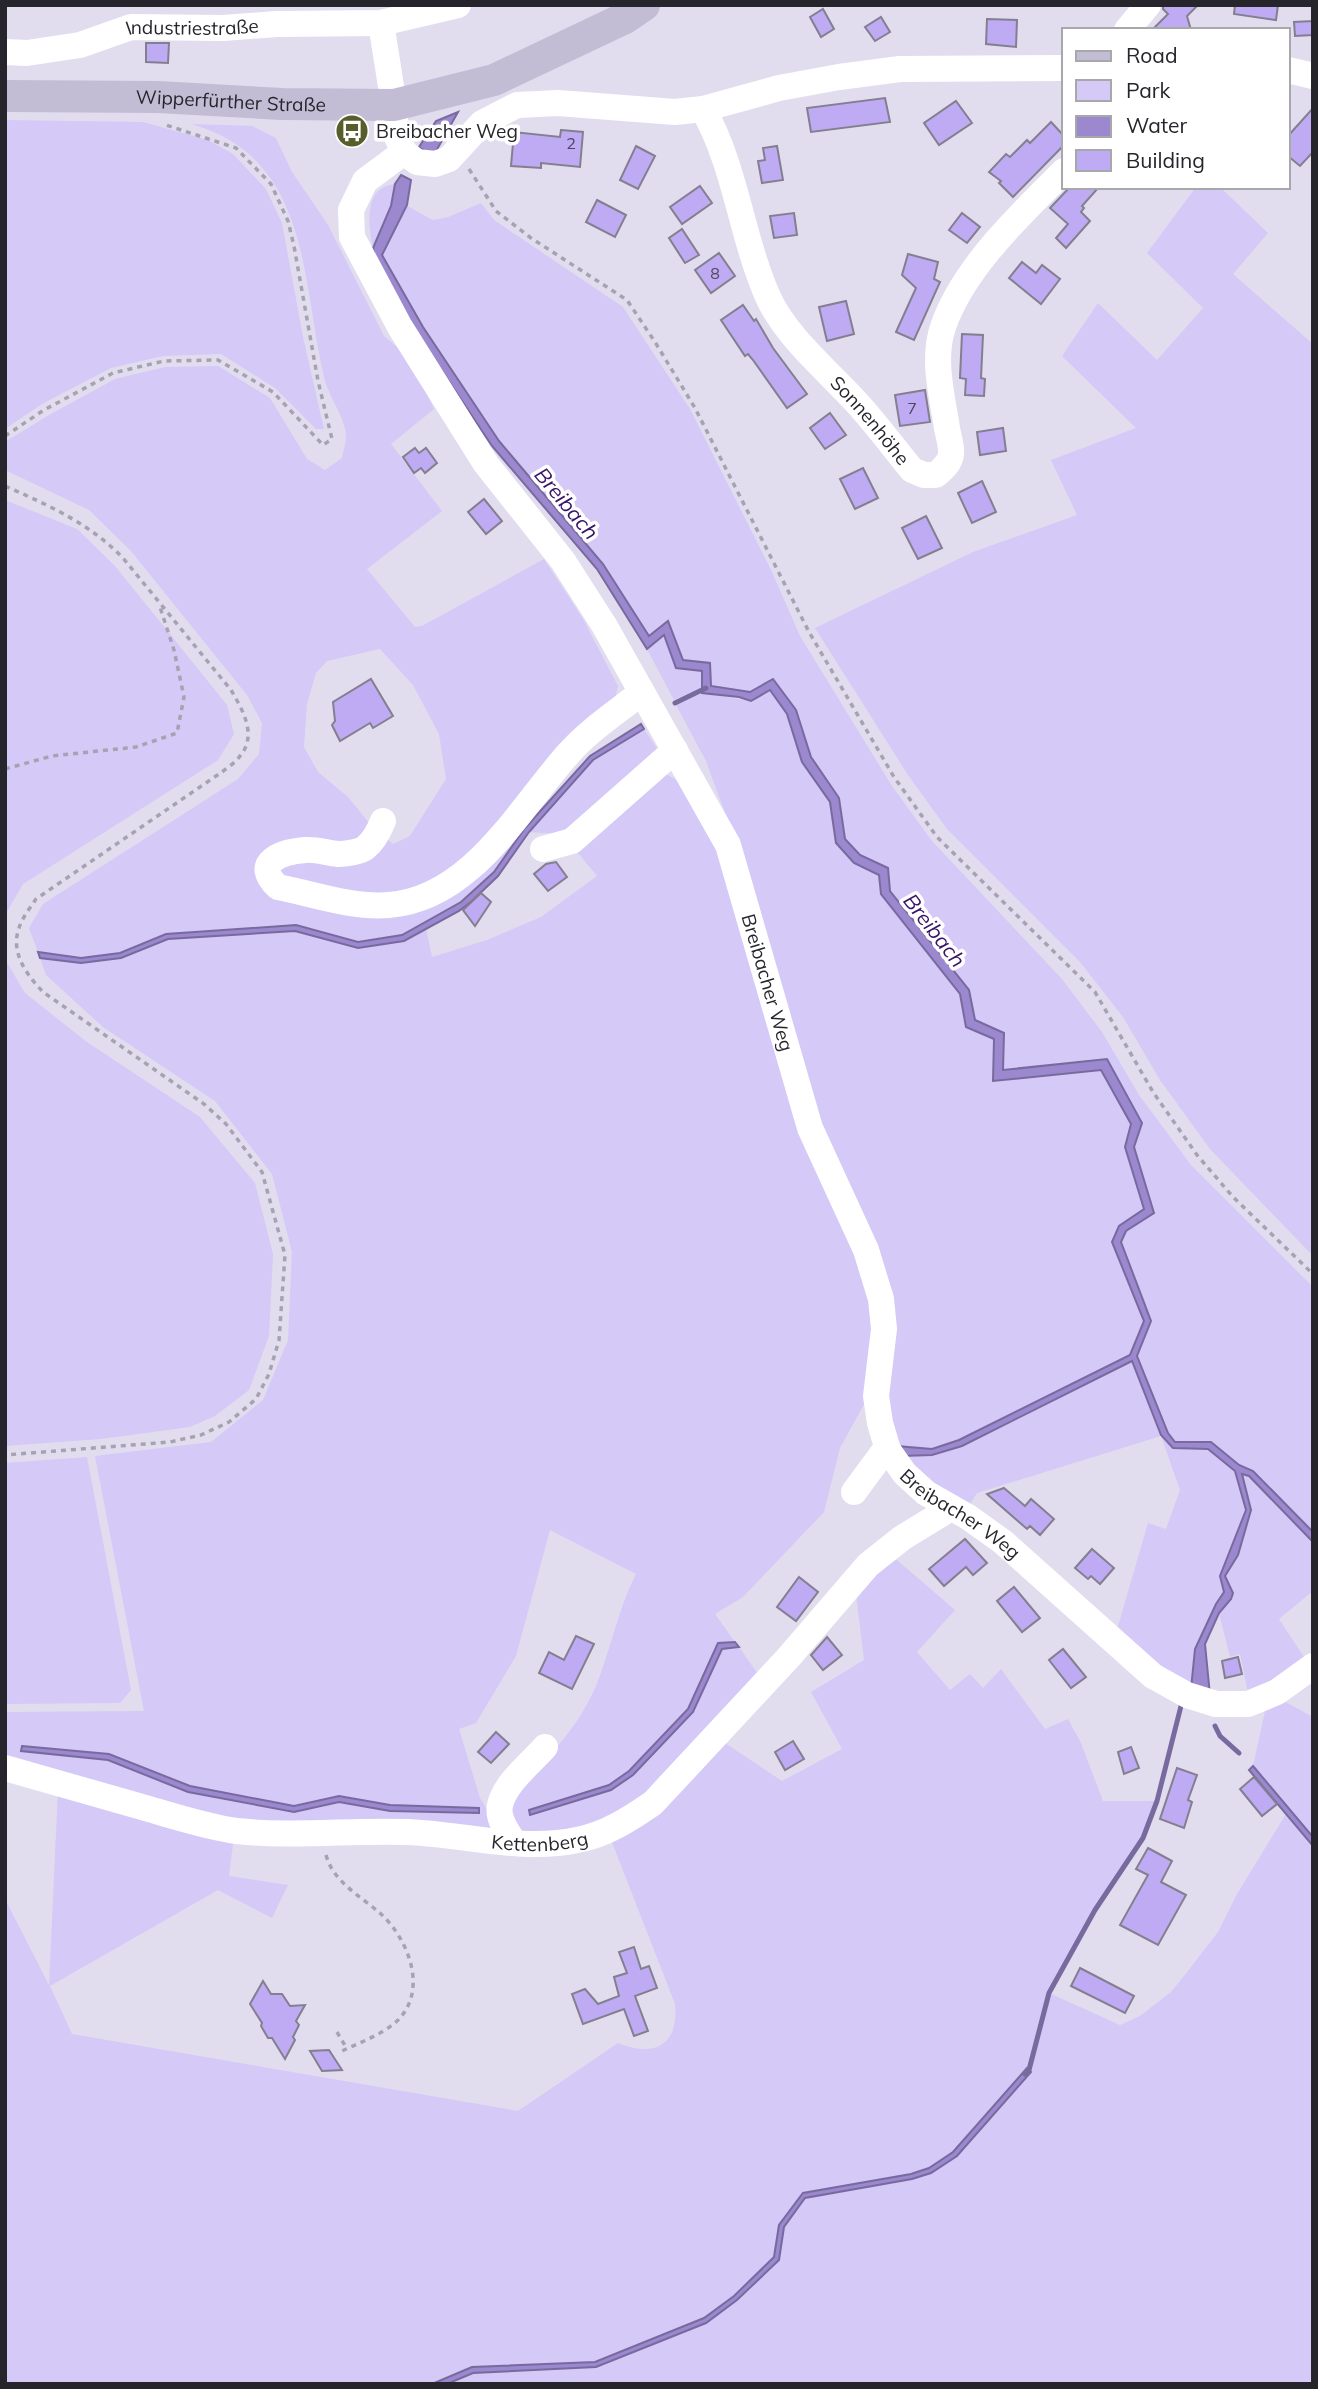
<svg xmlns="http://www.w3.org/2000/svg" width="1318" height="2389" viewBox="0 0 1318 2389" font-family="Mulish,sans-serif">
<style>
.green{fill:#d4c9f7;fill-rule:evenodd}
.water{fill:#9b88cf;stroke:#786a9e;stroke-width:2}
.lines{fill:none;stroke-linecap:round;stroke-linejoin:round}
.stream{stroke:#786a9e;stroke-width:5}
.building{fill:#beabf4;stroke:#837f8f;stroke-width:2}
.path{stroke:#a6a3b1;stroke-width:3.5;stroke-dasharray:5 5;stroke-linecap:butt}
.minor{stroke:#fff;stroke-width:26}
.major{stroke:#c3bcd5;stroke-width:32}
.labels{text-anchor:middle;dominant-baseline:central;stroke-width:7;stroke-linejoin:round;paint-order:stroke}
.number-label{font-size:16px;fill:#4c465d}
.street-label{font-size:19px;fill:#26252b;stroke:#fff}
.poi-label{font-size:19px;fill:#26252b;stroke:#fff;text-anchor:start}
.water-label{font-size:21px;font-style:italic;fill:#361367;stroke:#fff}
</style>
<rect width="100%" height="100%" fill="#e1ddef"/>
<g class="green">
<path d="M5,120L143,122L208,140L233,154L266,189L282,223L303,337L324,429H316L275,388L221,354L163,356L111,368L42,404L5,429Z"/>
<path d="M191,124L252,126L276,138L292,172L328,225L384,336L409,357L434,409L391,444L442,511L367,569L415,627L422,626L544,559L583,619L618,686L614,703L565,751L486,849L441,883L413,894L386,899L356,898L281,880L275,867L279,860L306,854L340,857L368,852L382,835L393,844L410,836L446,779L439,734L413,685L380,649L327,661L316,673L307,704L304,747L318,772L348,797L374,829C367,842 359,847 344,850C333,852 321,847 311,846C303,845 296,847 289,848C258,853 252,869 270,893C363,910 415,929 493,858C510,843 523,821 537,803L542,809L525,828L494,872L461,902L402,935L358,942L296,925L166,934L120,953L81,958L38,952L29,928L43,904L238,779L259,754L262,723L247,695L131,551L89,510L5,470V442L49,415L115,379L165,367L218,366L270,398L307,459L325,470L342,458C343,451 346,444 346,437C347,420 327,394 324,377C301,278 310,157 191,124Z"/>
<path d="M395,184L391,206L373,248C368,225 363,187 395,184Z"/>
<path d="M1196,187H1220L1268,233L1233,274L1313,344V1256L1210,1149L1160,1080L1123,1017L1080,962L947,829L908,775L815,628L973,552L1077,515L1051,460L1136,428L1062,356L1098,303L1157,360L1203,308L1147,253Z"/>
<path d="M481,203L494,220L623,307L690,409L771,570L800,636L892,786L932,841L1062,979L1102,1032L1139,1095L1191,1165L1313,1287V1532L1253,1471L1239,1465L1211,1442H1175L1168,1433L1137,1356L1151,1320L1121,1242L1126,1231L1153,1213L1134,1147L1142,1123L1107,1059L1003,1070L1004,1033L975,1020L969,990L890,890L888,868L860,855L845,839L839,798L811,757L796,710L773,679L750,692L711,686L710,663L683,661L668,621L649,637L603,564L499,441L423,327L382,255L407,206L433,220L448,217Z"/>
<path d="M5,500L77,529L115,566L227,705L234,734L218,760L23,884L5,915Z"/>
<path d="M664,635L676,668L702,671V687L674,700L647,649Z"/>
<path d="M770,690L787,714L802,762L830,802L836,843L854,863L879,874L881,894L960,994L966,1027L994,1039L993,1081L1101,1069L1131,1124L1125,1147L1144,1210L1119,1226L1112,1242L1144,1321L1130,1355L959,1440L932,1449L896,1446L887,1420L890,1330L818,1123L732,832L706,761L676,705L702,693L751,701Z"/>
<path d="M644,729L658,750L560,834L529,832L593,760Z"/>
<path d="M665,774C688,781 705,818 715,838L874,1303L868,1397L840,1448L824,1512L743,1597L715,1614L735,1642L718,1643L688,1709L629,1771L609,1785L530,1809V1815L611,1790L693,1712L722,1648L739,1647L760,1677L649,1797L574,1834L239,1826L5,1764V1712L144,1711L95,1456L211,1442L263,1400L288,1340L292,1252L272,1174L215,1101L103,1027L46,975L40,958L81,963L121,958L168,939L296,931L358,948L404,941L426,928L432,957L487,940L541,917L597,876L573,847ZM550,1530L636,1574C618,1609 611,1649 596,1686C572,1741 532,1773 488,1811L480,1798L459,1729L476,1723L516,1656ZM21,1751L109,1754L190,1786L294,1806L339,1796L390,1805L479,1808L390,1811L339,1802L294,1812L188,1792L108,1760Z"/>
<path d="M5,959L25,993L87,1042L200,1117L255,1183L273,1254L269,1336L249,1390L215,1416L190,1427L101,1439L5,1446Z"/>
<path d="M1132,1361L1161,1435L1173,1448L1208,1449L1236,1471L1246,1510L1220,1576L1224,1592L1216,1604L1191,1689L1116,1633L1148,1523L1166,1529L1180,1490L1161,1436L977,1493L968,1507L943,1494L902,1456L932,1455L962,1446Z"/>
<path d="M87,1457L131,1690L120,1703L5,1704V1463Z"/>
<path d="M1242,1474L1249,1476L1313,1542V1591L1279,1619L1308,1663L1249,1697L1240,1654L1230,1657L1219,1613C1232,1592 1236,1602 1225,1576L1238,1555L1251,1510Z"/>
<path d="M890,1554L955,1610L917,1652L950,1690L970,1674L983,1688L1001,1669L1045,1729L1068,1719L1081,1743L1103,1801H1157L1143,1838L1095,1910L1049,1993L1120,2025L1140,2016L1171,1992L1184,1976L1218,1932L1237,1894L1286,1814L1312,1845L1313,2384H447L473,2373L596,2367L706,2323L737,2300L779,2260L784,2227L805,2198L912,2179L957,2156L1031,2072L1027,2068L953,2152L929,2168L911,2174L803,2193L779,2225L774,2257L734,2296L704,2318L595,2362L472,2367L432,2384H5V1899L49,1985L58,1789L234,1836L229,1876L288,1885L272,1918L218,1890L50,1986L72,2034L518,2111L618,2043C655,2058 679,2045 675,2004L610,1837L719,1739L782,1781L842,1749L811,1692L864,1660L855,1586Z"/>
<path d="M1282,1700L1313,1717V1837L1253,1766L1265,1711Z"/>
</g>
<g class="water">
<path d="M458,112L435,153L426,152L419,147L436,121Z"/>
<path d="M401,175L411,180L407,205L382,255L423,327L499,441L603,564L649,636L668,621L683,660L710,663L711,686L750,692L773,679L796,710L811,757L839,798L845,839L860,855L888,868L890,891L969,990L975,1020L1004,1033L1003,1070L1107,1059L1142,1123L1134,1147L1154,1213L1126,1231L1121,1242L1151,1321L1137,1356L1168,1433L1175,1442H1211L1239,1465L1253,1471L1313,1532V1542L1249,1476L1242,1474L1251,1510L1238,1555L1225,1576L1233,1593L1231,1599L1219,1613L1205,1644L1210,1695L1191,1689L1195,1649L1216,1604L1224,1592L1220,1576L1246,1510L1235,1471L1208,1449L1173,1448L1161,1435L1132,1361L962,1446L932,1455L902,1456L896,1446L932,1449L959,1440L1130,1355L1144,1321L1112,1242L1119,1226L1144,1209L1125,1147L1131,1124L1101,1070L993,1081L994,1039L966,1027L960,994L881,894L879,875L854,863L836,843L830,802L802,762L787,714L770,690L751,701L739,697L702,693V671L676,668L664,635L647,649L597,569L492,446L416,332L376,261L373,248L391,206L395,184Z"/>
<path d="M641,724L644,729L593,760L529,832L498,876L472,901L459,911L404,941L358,948L295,931L168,939L121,958L81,963L40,958L38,952L81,958L120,953L166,934L296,925L358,942L402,935L461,902L494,872L525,828L590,756Z"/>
<path d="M735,1642L739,1647L722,1649L693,1712L633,1775L611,1790L530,1815L529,1810L609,1785L629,1771L688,1709L718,1643Z"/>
<path d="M22,1746L109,1754L190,1786L294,1806L339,1796L390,1805L479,1808V1813L390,1811L339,1802L294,1812L188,1792L108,1760L21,1751Z"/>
<path d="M1253,1766L1313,1837V1846L1249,1770Z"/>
<path d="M1027,2068L1031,2072L957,2156L931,2173L912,2179L805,2198L784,2227L779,2260L737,2300L706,2323L596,2367L473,2373L447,2384H432L472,2367L595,2362L704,2318L734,2296L774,2257L779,2225L803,2193L911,2174L929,2168L953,2152Z"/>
</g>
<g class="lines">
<g class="stream">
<path d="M675,703L706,688"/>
<path d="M1215,1726L1220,1736L1239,1753"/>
<path d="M1025,2074L1029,2070L1049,1993L1095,1910L1143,1838L1157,1801L1182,1702"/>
</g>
</g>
<g class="building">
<path d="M1163,5H1198L1187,16L1191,30H1152L1168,14L1163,9Z"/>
<path d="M1235,5H1278L1276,20L1234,14Z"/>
<path d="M823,9L834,29L821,37L810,17Z"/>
<path d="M881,17L890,32L875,41L865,27Z"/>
<path d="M987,19L1017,20L1016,47L986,44Z"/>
<path d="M1313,21V35L1295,36L1294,22Z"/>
<path d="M146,43H169L168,63L146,62Z"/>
<path d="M885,98L890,122L811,132L807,108Z"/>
<path d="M956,101L972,123L939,145L924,123Z"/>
<path d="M1313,108V152L1300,166L1288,156V136Z"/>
<path d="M1051,122L1064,136V145L1013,197L999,183L1001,181L989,172L1006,154L1010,157L1027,140L1030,143Z"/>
<path d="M561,130L583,132L580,167L541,163V168L511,166L514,132L560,137Z"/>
<path d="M636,146L655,156L638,189L620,180Z"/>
<path d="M777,146L783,180L762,183L758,161L765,160L763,148Z"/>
<path d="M700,186L712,203L682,224L670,207Z"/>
<path d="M1070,187H1099L1082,206L1084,208L1081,212L1090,221L1066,248L1056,238L1068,224L1050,208Z"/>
<path d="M597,200L626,215L615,237L586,222Z"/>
<path d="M794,213L797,235L774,238L770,216Z"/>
<path d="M962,213L980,227L967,243L949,230Z"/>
<path d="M682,229L699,255L685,263L669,238Z"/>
<path d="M719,253L735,276L711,293L695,270Z"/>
<path d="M908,254L938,262L934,279L940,282L914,340L896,332L916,288L902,275Z"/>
<path d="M1022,262L1036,273L1042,265L1060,279L1041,304L1009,278Z"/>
<path d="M846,301L854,334L827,341L819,307Z"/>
<path d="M743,305L754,321L756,319L773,348L807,394L787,408L753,360L748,354L745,356L721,320Z"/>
<path d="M962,334L983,335L981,378L985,379L984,396L965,395L966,379L960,378Z"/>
<path d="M925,390L930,422L900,426L895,395Z"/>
<path d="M830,413L846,435L825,449L810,428Z"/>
<path d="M1003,428L1006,451L980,455L977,432Z"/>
<path d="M415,448L419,453L426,448L437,463L425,473L421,468L414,473L403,457Z"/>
<path d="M863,468L878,498L855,509L840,479Z"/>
<path d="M982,481L996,512L972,523L958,493Z"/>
<path d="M484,499L502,521L486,534L468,512Z"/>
<path d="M926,516L942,548L918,559L902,528Z"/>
<path d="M371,679L393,716L373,728L370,723L340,741L332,725L335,721L333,702Z"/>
<path d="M556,862L567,877L548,891L534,874L546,864Z"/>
<path d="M481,893L491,902L475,926L463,910Z"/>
<path d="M1004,1488L1025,1506L1031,1499L1054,1519L1040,1535L1030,1526L1027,1529L987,1494Z"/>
<path d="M965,1539L987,1563L973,1575L966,1567L944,1586L929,1569Z"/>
<path d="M1092,1549L1114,1568L1100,1584L1091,1576L1088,1579L1075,1568Z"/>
<path d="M799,1577L818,1592L796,1621L777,1607Z"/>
<path d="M1014,1587L1040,1618L1022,1632L997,1601Z"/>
<path d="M576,1636L594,1644L572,1689L539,1673L549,1652L564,1660Z"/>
<path d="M827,1637L842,1655L823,1670L811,1655Z"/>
<path d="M1063,1649L1086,1677L1071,1688L1049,1660Z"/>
<path d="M1238,1657L1242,1674L1225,1678L1222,1661Z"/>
<path d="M496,1732L509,1744L491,1763L478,1752Z"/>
<path d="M793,1741L804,1759L785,1770L775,1752Z"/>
<path d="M1131,1747L1139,1768L1124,1774L1118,1752Z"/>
<path d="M1177,1768L1197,1775L1188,1800L1192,1802L1184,1828L1160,1819Z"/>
<path d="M1254,1777L1277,1804L1262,1816L1240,1789Z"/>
<path d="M1148,1848L1172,1861L1161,1882L1186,1895L1158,1945L1120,1925L1148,1875L1136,1869Z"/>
<path d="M634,1947L641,1969L649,1966L657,1988L635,1996L648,2031L634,2036L624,2009L583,2024L572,1994L585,1989L598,2004L619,1996L614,1977L627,1973L619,1952Z"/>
<path d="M1080,1968L1134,1996L1125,2013L1071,1986Z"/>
<path d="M263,1981L271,1994H282L290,2006L305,2005L296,2021L299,2025L293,2037L295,2040L285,2059L272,2038H268L261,2026L262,2023L250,2004Z"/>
<path d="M329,2050L342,2070L322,2071L310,2051Z"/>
</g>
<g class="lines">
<g class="path">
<path d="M469,169L496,211L531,238L627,300L655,342L695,408L809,632L894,777L937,837L1095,992L1153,1092L1197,1155L1233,1197L1313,1274"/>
<path d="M5,436L44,410L113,373L164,361L218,360L273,392L323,445L332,439L318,381L294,246L288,221L271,184L236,148L163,124"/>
<path d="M5,486C48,505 89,523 123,558L231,690C242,709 258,735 240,756C235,763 226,769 219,774L36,899C30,908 22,918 19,928C10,953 27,975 43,992L204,1104L226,1124L262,1172L285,1255L279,1340L269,1374L256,1399L229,1422L201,1435L170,1442L5,1455"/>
<path d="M5,769L52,756L136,747L177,733L184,697L174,650L159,604"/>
<path d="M326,1855C333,1882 362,1897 381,1914C408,1939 429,1990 397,2021C382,2035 358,2043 340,2052"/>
<path d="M337,2032L347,2049"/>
</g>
<g class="minor">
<path id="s1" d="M381,23L394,105L396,135L404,152L365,181L351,210L352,237L400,327L486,464L563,561L604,625L728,845L810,1128L866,1250L881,1299L884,1329L876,1396L880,1423L888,1450L905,1474L926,1493L968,1517L1003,1542L1153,1676L1187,1695L1216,1704H1248L1277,1692L1313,1666"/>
<path d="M1127,30L1148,5"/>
<path id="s2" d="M5,52L27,53L80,45L131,27L223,28L277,24L381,23L458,5"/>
<path d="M1288,70L1313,76"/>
<path id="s3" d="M703,109C736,167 741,236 768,297C786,337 828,371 857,403C877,425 894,448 912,470L924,475H936C943,469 950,463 951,454C952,446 948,435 947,428C942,395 932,359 943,327C963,268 1021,214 1064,171"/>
<path d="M404,152L417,162L435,164L449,159L482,123L517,105L558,103L675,112L703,109L779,88L839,77L900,69L1064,68"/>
<path d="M383,821C379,831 374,841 365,848C359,852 345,854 338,854C327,853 316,849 305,850C282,852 251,862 278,887C313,894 352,908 389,905C471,899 519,809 568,754C589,730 617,712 642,692"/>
<path d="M543,849L572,841L675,750"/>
<path d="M854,1492L882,1454L888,1450"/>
<path id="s4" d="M5,1768C53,1782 101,1795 149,1809C177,1817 207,1827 237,1831C294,1837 350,1830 407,1832C463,1834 522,1852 577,1840C605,1835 630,1819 653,1803L788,1658L868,1565L902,1538L951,1508"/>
<path d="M514,1842C507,1832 497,1818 500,1805C505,1783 531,1763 545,1747"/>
</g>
<path class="major" id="s5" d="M5,96L158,97L282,104L394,105L494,80L625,18L644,5"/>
</g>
<defs>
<symbol id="bus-disc" viewBox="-11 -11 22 22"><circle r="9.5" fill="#575e2c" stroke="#fff"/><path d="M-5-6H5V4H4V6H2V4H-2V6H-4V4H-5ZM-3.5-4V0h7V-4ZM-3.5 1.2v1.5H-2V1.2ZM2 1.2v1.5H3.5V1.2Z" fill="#fff"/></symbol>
</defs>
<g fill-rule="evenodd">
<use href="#bus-disc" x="333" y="112" width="38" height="38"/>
</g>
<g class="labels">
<g class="number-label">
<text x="571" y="143">2</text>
<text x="715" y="273">8</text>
<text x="912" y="408">7</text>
</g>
<g class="street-label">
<text stroke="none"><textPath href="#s2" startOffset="191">Industriestraße</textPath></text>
<text stroke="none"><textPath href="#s5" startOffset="226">Wipperfürther Straße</textPath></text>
<text stroke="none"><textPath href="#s3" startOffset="360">Sonnenhöhe</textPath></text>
<text stroke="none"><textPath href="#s1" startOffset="1099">Breibacher Weg</textPath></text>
<text stroke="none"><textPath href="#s1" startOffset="1687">Breibacher Weg</textPath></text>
<text stroke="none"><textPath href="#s4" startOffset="544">Kettenberg</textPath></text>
</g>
<g class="poi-label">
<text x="376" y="131">Breibacher Weg</text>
</g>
<g class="water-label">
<text transform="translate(567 503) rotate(50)">Breibach</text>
<text transform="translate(935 930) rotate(52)">Breibach</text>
</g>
</g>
<rect width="1318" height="2389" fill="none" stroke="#26252b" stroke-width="14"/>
<rect x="1062" y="28" width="228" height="161" fill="#ffffff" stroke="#a8a8aa" stroke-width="2"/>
<rect x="1076" y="51" width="35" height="10" fill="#c3bcd5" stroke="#a8a8aa" stroke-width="2"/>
<text x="1126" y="63" font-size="21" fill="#26252b">Road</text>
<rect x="1076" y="80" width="35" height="21" fill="#d4c9f7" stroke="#a8a8aa" stroke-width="2"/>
<text x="1126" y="98" font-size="21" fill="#26252b">Park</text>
<rect x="1076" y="116" width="35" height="21" fill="#9b88cf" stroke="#a8a8aa" stroke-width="2"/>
<text x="1126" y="133" font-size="21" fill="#26252b">Water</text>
<rect x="1076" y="150" width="35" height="21" fill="#beabf4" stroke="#a8a8aa" stroke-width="2"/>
<text x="1126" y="168" font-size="21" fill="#26252b">Building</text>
</svg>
